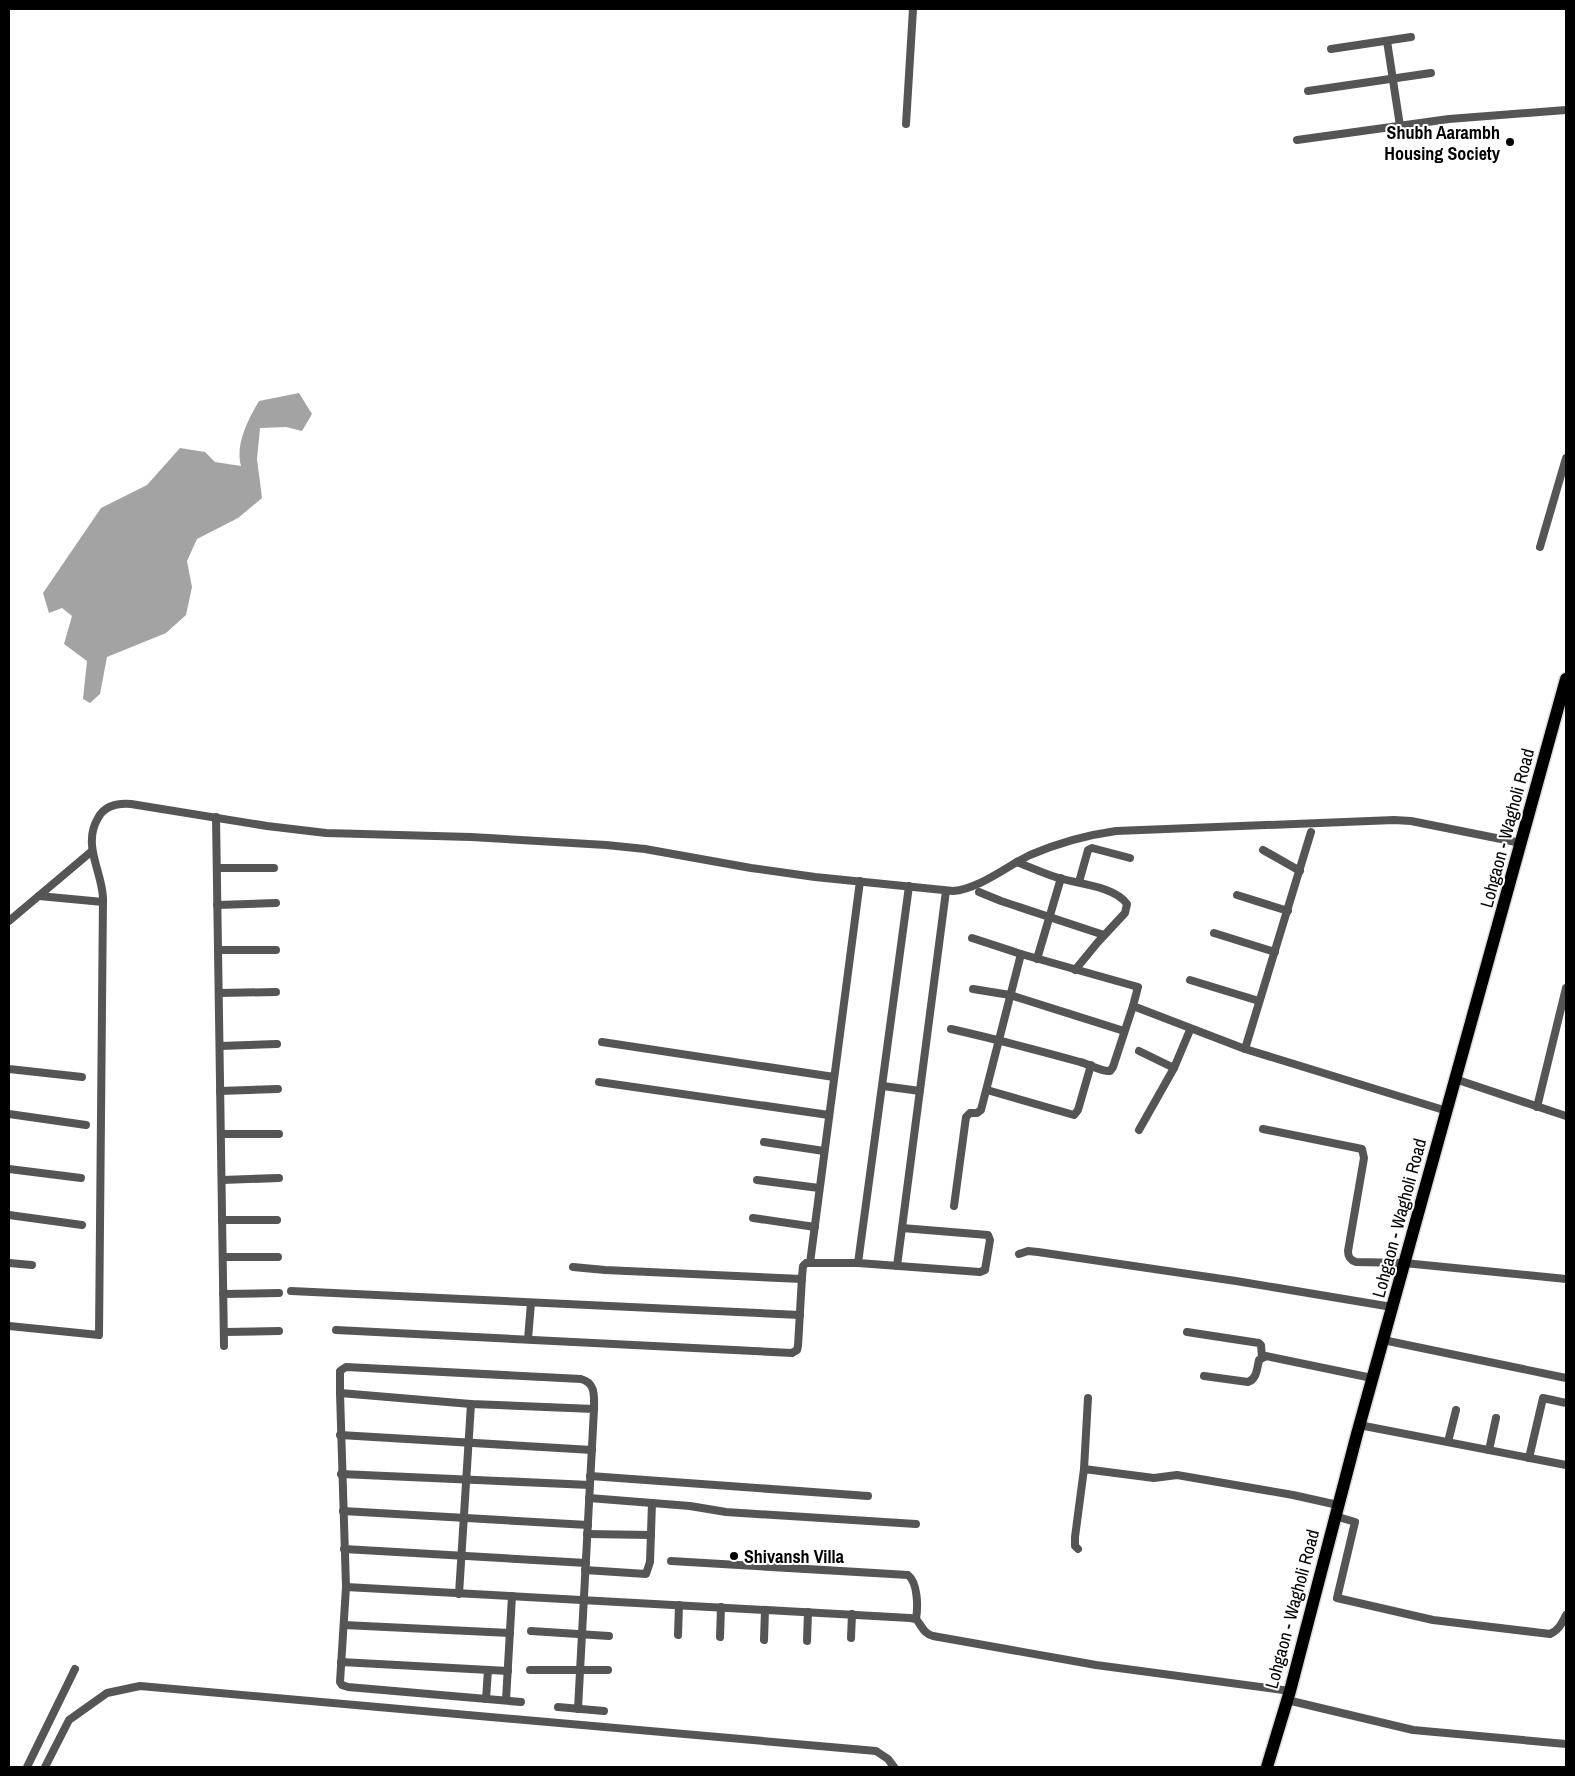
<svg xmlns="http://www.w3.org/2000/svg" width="1575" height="1776" viewBox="0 0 1575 1776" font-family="'Archivo Narrow',sans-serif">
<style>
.water{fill:#a3a3a3}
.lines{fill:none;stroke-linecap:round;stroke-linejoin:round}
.primary-casing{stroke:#dbdbdb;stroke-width:15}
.street{stroke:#555;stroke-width:8}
.primary{stroke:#000;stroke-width:12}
.poi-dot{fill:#000;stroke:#fff;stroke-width:2}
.labels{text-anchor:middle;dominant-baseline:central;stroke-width:4;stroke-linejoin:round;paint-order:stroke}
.poi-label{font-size:18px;font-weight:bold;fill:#000;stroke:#fff;text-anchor:end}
.street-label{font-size:18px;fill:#000;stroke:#fff}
</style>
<rect width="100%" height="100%" fill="#fff"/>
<path class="water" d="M299,393L312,414L302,431L286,427L260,428L257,459L262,498L238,518L197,539L187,561L192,587L186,615L166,633L107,657L100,694L90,703L83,699L87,661L64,644L72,616L62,608L49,613L43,593L101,508L147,485L180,448L205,452L215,462L241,466C235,444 248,420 259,401Z"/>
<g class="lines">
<defs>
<path id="primary" d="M1267,1767L1290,1691L1357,1434L1566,679"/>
</defs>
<use href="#primary" class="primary-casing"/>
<g class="street">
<path d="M1387,41L1400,126"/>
<path d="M1331,49L1411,37"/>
<path d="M1308,91L1431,73"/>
<path d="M906,124L913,9"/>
<path d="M1297,140L1449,119L1566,110"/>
<path d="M1540,547L1566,458"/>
<path d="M216,817L224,1346"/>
<path d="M1263,850L1300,871"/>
<path d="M1017,862C1032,868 1047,875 1062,879C1081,884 1115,887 1127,904L1125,913L1098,942L1075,970"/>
<path d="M217,868H274"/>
<path d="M1079,882L1088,850L1092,848L1130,858"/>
<path d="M979,892L1001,901L1104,935"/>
<path d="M1237,895L1288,911"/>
<path d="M39,896L103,902"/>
<path d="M217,905L276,903"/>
<path d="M9,921L92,851"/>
<path d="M1214,933L1275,952"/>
<path d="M972,938L1021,954"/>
<path d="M218,950H276"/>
<path d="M1037,959L1061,878"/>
<path d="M1190,980L1259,1001"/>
<path d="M973,989L1010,995L1124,1031"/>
<path d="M219,993L276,992"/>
<path d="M951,1029C995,1039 1037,1050 1080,1062C1089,1064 1101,1072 1110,1071L1113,1067L1133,1006"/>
<path d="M602,1042L834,1077"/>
<path d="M220,1046L277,1044"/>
<path d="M1245,1049L1311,832"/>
<path d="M1139,1051L1174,1068"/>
<path d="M9,1069L82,1077"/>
<path d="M1455,1079L1566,1116"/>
<path d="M599,1082L829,1115"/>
<path d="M883,1086L920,1091"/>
<path d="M987,1090L1074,1115L1078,1110L1091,1065"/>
<path d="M220,1091L278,1089"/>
<path d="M1537,1107L1566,988"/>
<path d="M9,1114L86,1125"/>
<path d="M1263,1129L1362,1149L1364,1158L1348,1251C1348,1257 1350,1260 1356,1262L1404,1263L1566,1279"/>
<path d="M1139,1130L1174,1068L1190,1030"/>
<path d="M221,1134H279"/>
<path d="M764,1142L824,1151"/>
<path d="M9,1169L81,1178"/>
<path d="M222,1180L279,1178"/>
<path d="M757,1180L819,1188"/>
<path d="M954,1206L966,1117L970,1113H977L981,1110L1021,954L1138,987L1133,1006L1245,1049L1447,1111"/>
<path d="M9,1215L82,1225"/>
<path d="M753,1218L815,1227"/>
<path d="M222,1220H277"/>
<path d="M1019,1254L1028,1251L1038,1252L1236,1281L1392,1307"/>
<path d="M223,1257H278"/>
<path d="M9,1263L32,1265"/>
<path d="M810,1263L860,881"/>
<path d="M858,1263L909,886"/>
<path d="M897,1266L946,891"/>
<path d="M573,1267L605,1270L802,1279"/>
<path d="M291,1291L800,1315"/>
<path d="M223,1294L279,1293"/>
<path d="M9,1326L99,1335L103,898C102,871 82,845 98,818C105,805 118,803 131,804L267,826L326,833L471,837L606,845L645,849L751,868L815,877L953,891C979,889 1007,866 1030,855C1058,843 1087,835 1116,831L1394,820L1411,821L1521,843"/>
<path d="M336,1330L792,1353L797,1350L798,1346L802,1277L803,1266L806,1263H858L980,1272L985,1270L990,1240L988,1235L902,1228"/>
<path d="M224,1332L279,1331"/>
<path d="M1187,1332L1259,1343L1261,1345L1262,1357"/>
<path d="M528,1339L531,1303"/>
<path d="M1383,1340L1566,1378"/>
<path d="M1204,1376L1248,1382C1257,1379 1257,1368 1259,1360L1266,1356L1372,1378"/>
<path d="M340,1393V1371L346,1367L581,1379C596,1383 594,1396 594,1409"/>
<path d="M1359,1425L1566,1465"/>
<path d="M340,1435L592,1450"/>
<path d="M1448,1442L1456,1410"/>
<path d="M1489,1450L1496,1418"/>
<path d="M1529,1458L1543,1398L1566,1403"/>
<path d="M1084,1469L1088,1398"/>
<path d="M341,1474L590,1485"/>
<path d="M590,1476L868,1496"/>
<path d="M589,1498L690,1506L726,1512L916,1524"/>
<path d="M343,1511L588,1525"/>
<path d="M1335,1516L1355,1522L1337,1598L1433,1620L1550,1634C1559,1630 1562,1623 1566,1615"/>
<path d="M587,1534L651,1535"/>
<path d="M344,1549L586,1563"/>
<path d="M1078,1549L1075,1546V1537L1084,1469L1154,1478L1177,1475L1293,1495L1338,1505"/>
<path d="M671,1561L908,1575C918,1583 918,1607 916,1619"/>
<path d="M585,1570L646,1574L650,1562L652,1503"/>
<path d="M346,1587L910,1618L916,1619C922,1626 923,1633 933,1636L1096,1665L1290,1691"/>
<path d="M459,1594L471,1404"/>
<path d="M344,1625L510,1633"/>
<path d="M531,1631L609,1636"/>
<path d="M678,1635L679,1605"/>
<path d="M720,1637L721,1607"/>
<path d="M851,1638L852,1614"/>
<path d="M764,1640L765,1610"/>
<path d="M807,1641L808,1612"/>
<path d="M341,1662L508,1671"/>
<path d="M530,1670H608"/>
<path d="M486,1699L488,1670"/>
<path d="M506,1700L512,1596"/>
<path d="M1287,1700L1413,1730L1566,1744"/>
<path d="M521,1702L348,1687L342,1685L340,1682L346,1587L340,1393L471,1404L594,1409L578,1709"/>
<path d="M558,1707L604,1711"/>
<path d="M27,1767L75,1669"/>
<path d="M45,1767L69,1720L107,1693L140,1686L876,1751L888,1759L894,1767"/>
</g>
<use href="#primary" class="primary"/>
</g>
<g class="poi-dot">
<circle cx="1510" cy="142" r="5"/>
<circle cx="734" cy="1556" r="5"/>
</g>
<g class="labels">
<g class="poi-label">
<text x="1500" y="132">Shubh Aarambh<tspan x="1500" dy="21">Housing Society</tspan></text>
<text x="744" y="1556" text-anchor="start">Shivansh Villa</text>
</g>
<g class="street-label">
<text transform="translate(1507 828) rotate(-75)">Lohgaon - Wagholi Road</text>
<text transform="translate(1399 1218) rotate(-75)">Lohgaon - Wagholi Road</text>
<text transform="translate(1292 1609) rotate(-75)">Lohgaon - Wagholi Road</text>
</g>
</g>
<rect width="1575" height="1776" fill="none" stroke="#000000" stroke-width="20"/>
</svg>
